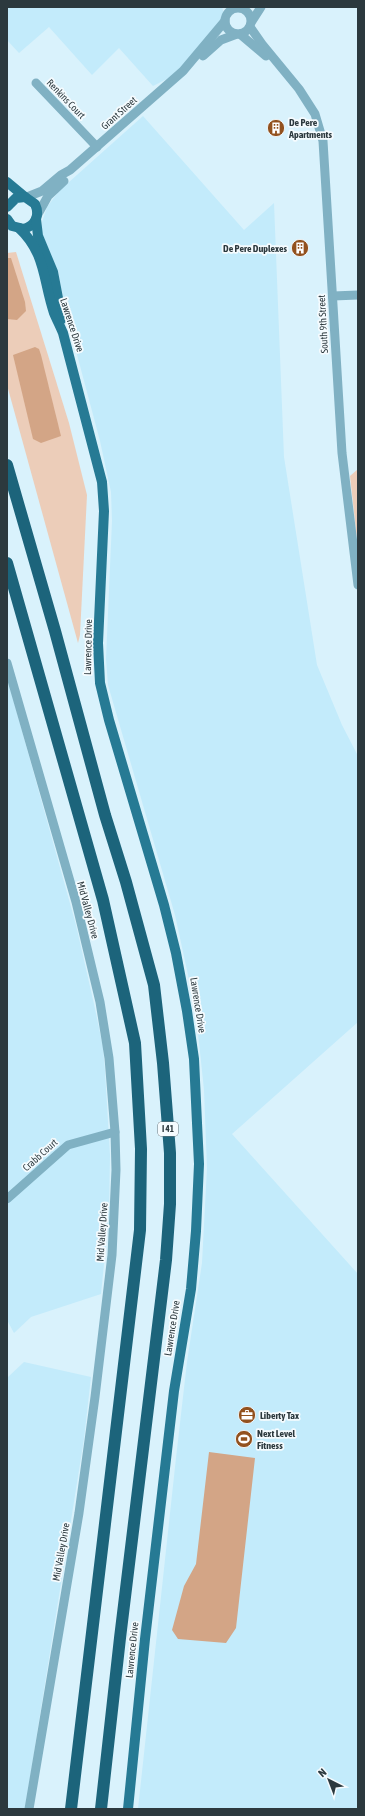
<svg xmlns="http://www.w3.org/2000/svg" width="365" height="1816" viewBox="0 0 365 1816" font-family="'Asap Condensed',sans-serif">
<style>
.built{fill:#c3ebfb}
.green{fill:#eccdb9}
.water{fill:#d3a586}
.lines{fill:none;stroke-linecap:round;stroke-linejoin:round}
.minor{stroke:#80b1c3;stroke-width:9}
.major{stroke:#267a94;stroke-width:10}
.highway{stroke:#1c647b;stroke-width:12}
.labels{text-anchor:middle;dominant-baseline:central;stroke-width:3.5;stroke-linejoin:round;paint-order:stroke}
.shield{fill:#f5fbfe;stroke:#687378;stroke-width:1}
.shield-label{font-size:9px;font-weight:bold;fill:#2c393e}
.street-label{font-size:10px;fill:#2c393e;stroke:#f5fbfe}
.poi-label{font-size:10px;font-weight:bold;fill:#2c393e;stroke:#f5fbfe;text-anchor:start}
</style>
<rect width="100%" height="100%" fill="#d9f2fc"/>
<g class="built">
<path d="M7,7H222L224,14L221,30L183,71L153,86L119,48L92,75L49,27L19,53L7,40Z"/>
<path d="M143,116L244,230L274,203L284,457L317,665L342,725L358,756V1022L232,1134L358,1274V1809H138L176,1458L187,1362L202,1263L207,1168L204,1090L198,1033L190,984L175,915L108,685L106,659L112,521L111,492L100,441L67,317L58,272L42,233V222L47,207L59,191Z"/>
<path d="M7,677L76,925L94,1004L103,1047L105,1071L110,1155L109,1214L101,1294L31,1317L14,1333L7,1320Z"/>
<path d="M24,1362L91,1377L84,1439L25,1809H7V1378Z"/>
</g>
<g class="green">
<path d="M16,252L69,423L87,495L80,635L78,643L7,385V253Z"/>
<path d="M358,469V548L350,476Z"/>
</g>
<g class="water">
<path d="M7,258H11L25,302L26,311L17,320L7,319Z"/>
<path d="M35,347L39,349L41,355L61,436L41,443L33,439L13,355Z"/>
<path d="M209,1452L255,1458L236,1628L226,1643L178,1639L172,1630L184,1586L196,1564Z"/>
</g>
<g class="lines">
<g class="minor">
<circle cx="238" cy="21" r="13"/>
<path d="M252,21L261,7"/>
<path d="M250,27L262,44L299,89L315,114L323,141L342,453L358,585"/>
<path d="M240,34L266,56"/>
<path d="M203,56L221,40L237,34"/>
<path d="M36,83L97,147"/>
<path d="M27,197L42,191L61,175L70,170L183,71L225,21"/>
<path d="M38,214L48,196L64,181"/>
<path d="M333,296L358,295"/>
<path d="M7,663L76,902L100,1002L109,1058L115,1132L116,1170L112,1255L95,1397L79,1513L29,1809"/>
<path d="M7,1199L68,1145L115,1132"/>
</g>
<g class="major">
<path d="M7,182L25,197"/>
<path d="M7,207L16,198L25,197L35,204C40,215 36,225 24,229L12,226L7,219"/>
<path d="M36,219L38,236L53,272L62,319"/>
<path d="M19,228C46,253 43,281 54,313C57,320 60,326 63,333L102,482L104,511L98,643L100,683L109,720L164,905L176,953L187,1011L194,1059L197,1123L199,1164L196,1231L191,1289L174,1391L145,1639L128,1809"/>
</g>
<g class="highway">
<path d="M7,465L55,631L105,815L126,882L154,985L163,1063L170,1153V1204L166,1260L120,1638L101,1809"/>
<path d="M7,563L103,900L135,1043L141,1149L140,1230L71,1809"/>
</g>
</g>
<defs>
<symbol id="building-disc" viewBox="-11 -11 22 22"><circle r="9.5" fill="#92511e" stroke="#f5fbfe"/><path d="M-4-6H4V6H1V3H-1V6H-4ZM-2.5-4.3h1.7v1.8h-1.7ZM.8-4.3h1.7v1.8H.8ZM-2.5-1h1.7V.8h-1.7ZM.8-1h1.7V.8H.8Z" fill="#fff"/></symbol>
<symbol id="office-disc" viewBox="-11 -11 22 22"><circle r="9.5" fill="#92511e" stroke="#f5fbfe"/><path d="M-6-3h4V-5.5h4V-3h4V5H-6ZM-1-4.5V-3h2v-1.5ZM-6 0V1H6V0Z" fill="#fff"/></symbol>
<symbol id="stadium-disc" viewBox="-11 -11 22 22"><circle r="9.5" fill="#92511e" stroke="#f5fbfe"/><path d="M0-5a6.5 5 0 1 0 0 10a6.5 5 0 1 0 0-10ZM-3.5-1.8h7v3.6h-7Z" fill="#fff"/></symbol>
</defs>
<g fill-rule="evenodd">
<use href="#building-disc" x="266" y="118" width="20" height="20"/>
<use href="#building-disc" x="290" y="238" width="20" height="20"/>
<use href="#office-disc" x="237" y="1405" width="20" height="20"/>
<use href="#stadium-disc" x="234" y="1429" width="20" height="20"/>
</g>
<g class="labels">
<rect class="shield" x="158" y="1122" width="20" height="14" rx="3"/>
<g class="shield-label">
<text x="168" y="1129">I 41</text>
</g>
<g class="street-label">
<text transform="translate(66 99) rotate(46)">Renkins Court</text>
<text transform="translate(119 113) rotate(-42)">Grant Street</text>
<text transform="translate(323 324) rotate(-93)">South 9th Street</text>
<text transform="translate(72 325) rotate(72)">Lawrence Drive</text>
<text transform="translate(88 647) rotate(-89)">Lawrence Drive</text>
<text transform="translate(88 910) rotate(75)">Mid Valley Drive</text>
<text transform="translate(198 1005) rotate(81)">Lawrence Drive</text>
<text transform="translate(40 1155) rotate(-42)">Crabb Court</text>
<text transform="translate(102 1232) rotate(-86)">Mid Valley Drive</text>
<text transform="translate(172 1328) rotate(-81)">Lawrence Drive</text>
<text transform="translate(61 1552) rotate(-80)">Mid Valley Drive</text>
<text transform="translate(132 1650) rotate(-84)">Lawrence Drive</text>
</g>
<g class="poi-label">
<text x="289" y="122">De Pere<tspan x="289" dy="12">Apartments</tspan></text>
<text x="287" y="248" text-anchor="end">De Pere Duplexes</text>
<text x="260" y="1415">Liberty Tax</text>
<text x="257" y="1433">Next Level<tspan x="257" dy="12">Fitness</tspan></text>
</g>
</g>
<rect width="365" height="1816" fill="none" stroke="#2c393e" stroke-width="16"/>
<g transform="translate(329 1780) rotate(318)" stroke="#f5fbfe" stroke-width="3" paint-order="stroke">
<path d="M0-3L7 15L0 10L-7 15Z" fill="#2c393e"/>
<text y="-6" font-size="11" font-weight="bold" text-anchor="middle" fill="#2c393e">N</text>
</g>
</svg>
